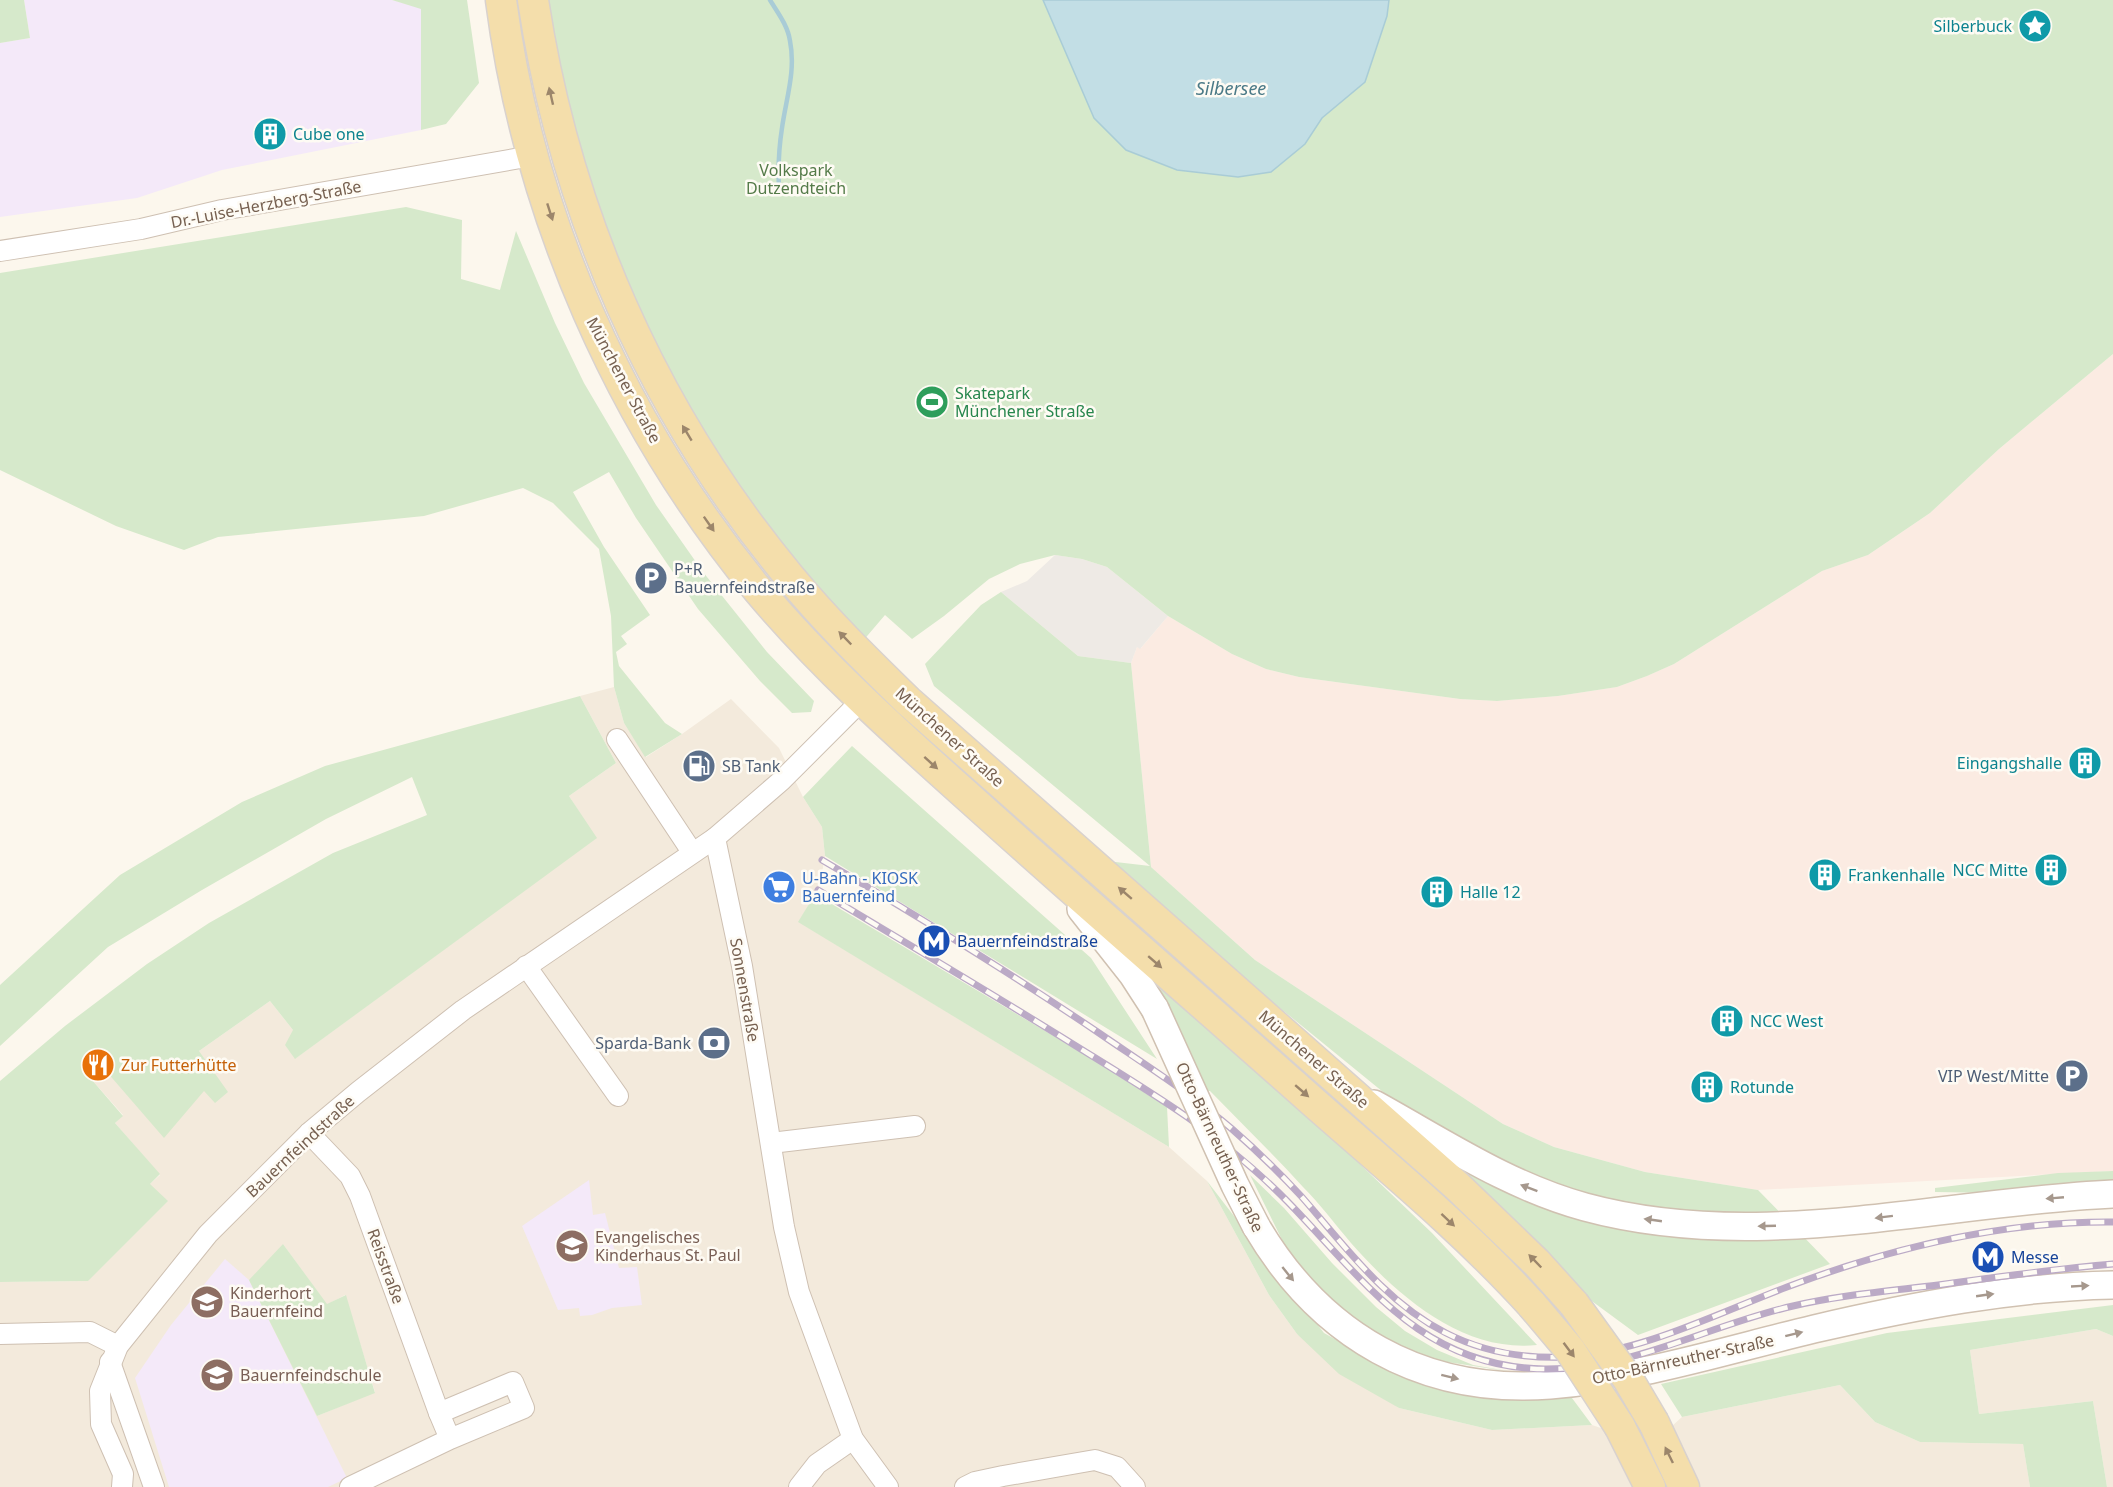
<svg xmlns="http://www.w3.org/2000/svg" width="2113" height="1487" viewBox="0 0 2113 1487" font-family="'Noto Sans',sans-serif">
<style>
.residential{fill:#f3eadc;fill-rule:evenodd}
.commercial{fill:#fbebe2}
.industrial{fill:#eeeae5}
.education{fill:#f4e9f9}
.green{fill:#d6e9cb}
.water{fill:#c2dee5;stroke:#a9ccd6;stroke-width:1.5}
.lines{fill:none;stroke-linecap:round;stroke-linejoin:round}
.stream{stroke:#a9ccd6;stroke-width:4.5}
.minor-casing{stroke:#cec0b2;stroke-width:22}
.secondary-casing{stroke:#d0c1b1;stroke-width:30}
.primary-casing{stroke:#d9d2ce;stroke-width:33}
.minor{stroke:#fff;stroke-width:20}
.secondary{stroke:#fff;stroke-width:27}
.primary{stroke:#f4deab;stroke-width:30}
.rail-casing{stroke:#bbaac6;stroke-width:7}
.rail{stroke:#fefbf4;stroke-width:4.5;stroke-dasharray:14;stroke-linecap:butt}
.secondary-bridge-casing{stroke:#d0c1b1;stroke-width:30;stroke-linecap:butt}
.primary-bridge-casing{stroke:#d9d2ce;stroke-width:33;stroke-linecap:butt}
.secondary-bridge{stroke:#fff;stroke-width:27}
.primary-bridge{stroke:#f4deab;stroke-width:30}
.oneway{fill:#9c866b}
.oneway2{fill:#a6988d}
.labels{text-anchor:middle;dominant-baseline:central;stroke-width:5;stroke-linejoin:round;paint-order:stroke}
.culture-label{font-size:16px;fill:#0d838f;stroke:#fefbf4;text-anchor:start}
.park-label{font-size:16px;fill:#547b49;stroke:#fefbf4}
.street-label{font-size:16px;fill:#766050;stroke:#fefbf4}
.leisure-label{font-size:16px;fill:#27864d;stroke:#fefbf4;text-anchor:start}
.service-label{font-size:16px;fill:#4e5e75;stroke:#fefbf4;text-anchor:start}
.shop-label{font-size:16px;fill:#366cbe;stroke:#fefbf4;text-anchor:start}
.transit-label{font-size:16px;fill:#164399;stroke:#fefbf4;text-anchor:start}
.food-label{font-size:16px;fill:#c56008;stroke:#fefbf4;text-anchor:start}
.education-label{font-size:16px;fill:#785e54;stroke:#fefbf4;text-anchor:start}
.water-label{font-size:18px;font-style:italic;fill:#4b7a87;stroke:#fefbf4}
</style>
<rect width="100%" height="100%" fill="#fcf7ed"/>
<g class="residential">
<path d="M614,687L624,723L646,757L682,734L731,699L779,748L803,797L822,827L825,856L820,884L799,922L1169,1147L1207,1181L1269,1295L1297,1334L1399,1408L1492,1430L1592,1425L1651,1445L1682,1417L1840,1385L1875,1422L1920,1442L2023,1444L2030,1487H0V1282L88,1281L150,1184L160,1175L115,1123L123,1115L92,1080L106,1070L164,1137L204,1090L199,1051L270,1001L293,1030L296,1058L596,838L569,796L616,763L580,696ZM283,1244L327,1305L345,1295L375,1392L317,1416Z"/>
<path d="M2096,1329L2113,1336V1487H2107L2093,1401L1979,1414L1970,1350Z"/>
</g>
<path class="commercial" d="M2113,354V1171L1758,1190L1645,1172L1554,1147L1503,1124L1255,960L1151,867L1131,663L1137,647L1141,648L1168,616L1232,654L1266,669L1299,677L1460,699L1497,701L1558,696L1617,687L1647,676L1674,664L1822,571L1868,555L1930,513L1999,449Z"/>
<path class="industrial" d="M1055,555L1082,559L1107,567L1168,616L1140,649L1137,647L1131,663L1078,656L1001,592L1027,581Z"/>
<g class="education">
<path d="M24,0H392L421,8V130L222,170L137,198L0,217V43L30,38Z"/>
<path d="M589,1180L593,1215L605,1213L619,1268L637,1267L642,1305L612,1308L592,1315L580,1316L579,1308L558,1310L522,1226Z"/>
<path d="M225,1259L249,1280L347,1478L328,1487H169L135,1378L171,1325Z"/>
</g>
<g class="green">
<path d="M0,0H24L30,38L0,43Z"/>
<path d="M392,0H467L479,83L446,124L421,130V9Z"/>
<path d="M540,0H1043L1094,118L1126,150L1177,170L1238,177L1271,172L1305,144L1322,118L1365,82L1387,16L1389,0H2113V354L1999,449L1930,513L1868,555L1822,571L1674,664L1647,676L1617,687L1558,696L1497,701L1460,699L1299,677L1266,669L1232,654L1168,616L1107,567L1082,559L1055,555L1020,564L989,579L944,616L912,639L885,615L862,642L717,467L606,253Z"/>
<path d="M406,207L462,220L461,279L500,290L516,231L555,323L584,383L656,505L703,572L767,652L814,701L811,712L792,713L760,681L698,609L636,518L609,472L573,492L604,547L650,615L621,636L627,644L616,652L619,666L665,723L682,734L645,757L624,723L614,687L611,616L599,549L553,503L523,488L424,516L218,537L184,550L116,526L0,470V273Z"/>
<path d="M1001,592L1078,656L1131,663L1151,867L1255,960L1503,1124L1554,1147L1645,1172L1758,1190L1830,1264L1638,1335L1574,1288L1399,1105L1264,995L1107,861L1150,866L934,686L925,664L981,605Z"/>
<path d="M580,696L616,763L569,796L597,838L295,1059L285,1045L293,1030L270,1001L199,1051L228,1092L215,1103L204,1091L164,1138L106,1071L92,1080L123,1116L115,1123L160,1174L150,1184L168,1201L88,1281L0,1282V1081L65,1026L147,964L209,923L333,853L427,815L412,777L326,819L202,890L108,947L0,1046V985L120,875L242,802L325,766Z"/>
<path d="M852,746L1091,958L1157,1059L825,856L822,827L803,797Z"/>
<path d="M815,894L1089,1057L1167,1107L1169,1147L798,922Z"/>
<path d="M1134,956L1230,1040L1432,1233L1537,1345C1462,1353 1397,1295 1351,1243C1335,1224 1320,1204 1303,1187C1273,1154 1241,1123 1210,1091H1203Z"/>
<path d="M2113,1171V1182L1999,1193L1935,1192V1188L2058,1173Z"/>
<path d="M1250,1175L1284,1208L1332,1263L1376,1307L1405,1331L1437,1350L1473,1365L1513,1372L1414,1357L1345,1315L1288,1252Z"/>
<path d="M1207,1181L1324,1333L1394,1372L1480,1396L1569,1394L1592,1425L1492,1430L1399,1408L1339,1374L1297,1334L1269,1295Z"/>
<path d="M283,1244L327,1304L346,1295L375,1393L317,1416L249,1280Z"/>
<path d="M2113,1305V1336L2096,1329L1970,1350L1979,1414L2093,1401L2107,1487H2030L2023,1444L1920,1442L1875,1422L1840,1385L1682,1417L1661,1384L1887,1333Z"/>
</g>
<path class="water" d="M1043,0H1389L1387,16L1365,82L1322,118L1305,144L1271,172L1238,177L1177,170L1126,150L1094,118Z"/>
<g class="lines">
<path class="stream" d="M770,0C778,13 788,26 790,41C796,71 786,99 782,128C779,147 778,168 779,188"/>
<defs>
<g id="minor">
<path d="M0,251L141,229L222,210L532,156"/>
<path d="M617,739L692,852"/>
<path d="M715,838L742,966L784,1227L799,1292L853,1439L888,1487"/>
<path d="M526,966L618,1096"/>
<path d="M309,1133L350,1176L360,1196L439,1413"/>
<path d="M771,1143L915,1126"/>
<path d="M0,1334L90,1332L118,1346"/>
<path d="M110,1362L154,1487"/>
<path d="M122,1487L123,1474L101,1424L100,1391L118,1346L208,1234L309,1133L358,1092L463,1010L715,838L781,781L862,700"/>
<path d="M350,1487L450,1439L524,1408L513,1382L439,1413L450,1439"/>
<path d="M799,1487L817,1464L853,1439"/>
<path d="M965,1487L975,1482L1003,1476L1095,1460L1117,1467L1135,1487"/>
</g>
<g id="secondary">
<path d="M1081,909L1133,975L1155,1009"/>
<path d="M1374,1104C1443,1142 1508,1186 1585,1207C1758,1254 1938,1202 2113,1194"/>
<path d="M1256,1226C1320,1335 1422,1395 1550,1385C1639,1378 1727,1350 1814,1329C1913,1306 2011,1287 2113,1285"/>
</g>
<g id="primary">
<path d="M501,0C529,215 620,422 758,590C826,671 906,741 984,811C1093,909 1203,1004 1312,1101C1387,1167 1465,1231 1532,1305"/>
<path d="M533,0C565,212 652,411 789,576C826,621 867,661 908,701L1457,1186L1537,1263L1574,1304"/>
<path d="M1654,1423L1684,1487"/>
<path d="M1620,1427L1650,1487"/>
</g>
</defs>
<use href="#minor" class="minor-casing"/>
<use href="#secondary" class="secondary-casing"/>
<use href="#primary" class="primary-casing"/>
<use href="#minor" class="minor"/>
<use href="#secondary" class="secondary"/>
<use href="#primary" class="primary"/>
<defs>
<g id="rail">
<path d="M822,860C916,915 1009,972 1099,1033C1144,1064 1190,1093 1232,1129C1256,1150 1279,1172 1301,1196C1345,1246 1385,1302 1446,1333C1483,1352 1526,1359 1568,1357C1642,1352 1718,1313 1787,1287C1891,1248 2002,1221 2113,1222"/>
<path d="M818,890C904,942 991,993 1076,1046C1113,1069 1151,1092 1187,1117C1223,1143 1258,1171 1288,1202C1365,1281 1421,1367 1544,1369C1632,1370 1709,1325 1793,1306C1840,1295 1889,1291 1938,1285C1996,1277 2055,1269 2113,1264"/>
</g>
</defs>
<use href="#rail" class="rail-casing"/>
<use href="#rail" class="rail"/>
<defs>
<path id="secondary-bridge" d="M1155,1009L1235,1185L1256,1226"/>
<g id="primary-bridge">
<path d="M1574,1304L1628,1379L1654,1423"/>
<path d="M1532,1305L1570,1350L1620,1427"/>
</g>
</defs>
<use href="#secondary-bridge" class="secondary-bridge-casing"/>
<use href="#primary-bridge" class="primary-bridge-casing"/>
<use href="#secondary-bridge" class="secondary-bridge"/>
<use href="#primary-bridge" class="primary-bridge"/>
</g>
<defs><path id="oneway-solid" d="M-6-.8H1V-3.2L6.5 0L1 3.2V.8H-6Z" transform="scale(1.5)"/></defs>
<g class="oneway">
<use href="#oneway-solid" transform="translate(551 96) rotate(-103)"/>
<use href="#oneway-solid" transform="translate(550 212) rotate(72)"/>
<use href="#oneway-solid" transform="translate(687 433) rotate(-121)"/>
<use href="#oneway-solid" transform="translate(709 524) rotate(55)"/>
<use href="#oneway-solid" transform="translate(845 638) rotate(-134)"/>
<use href="#oneway-solid" transform="translate(931 763) rotate(42)"/>
<use href="#oneway-solid" transform="translate(1125 893) rotate(-139)"/>
<use href="#oneway-solid" transform="translate(1155 962) rotate(41)"/>
<use href="#oneway-solid" transform="translate(1302 1091) rotate(41)"/>
<use href="#oneway-solid" transform="translate(1448 1220) rotate(43)"/>
<use href="#oneway-solid" transform="translate(1535 1261) rotate(-134)"/>
<use href="#oneway-solid" transform="translate(1569 1350) rotate(53)"/>
<use href="#oneway-solid" transform="translate(1669 1455) rotate(-116)"/>
</g>
<g class="oneway2">
<use href="#oneway-solid" transform="translate(1529 1188) rotate(-159)"/>
<use href="#oneway-solid" transform="translate(2055 1198) rotate(175)"/>
<use href="#oneway-solid" transform="translate(1884 1217) rotate(173)"/>
<use href="#oneway-solid" transform="translate(1653 1220) rotate(-172)"/>
<use href="#oneway-solid" transform="translate(1767 1226) rotate(178)"/>
<use href="#oneway-solid" transform="translate(1288 1274) rotate(51)"/>
<use href="#oneway-solid" transform="translate(2080 1286) rotate(-3)"/>
<use href="#oneway-solid" transform="translate(1985 1295) rotate(-8)"/>
<use href="#oneway-solid" transform="translate(1794 1334) rotate(-14)"/>
<use href="#oneway-solid" transform="translate(1450 1377) rotate(14)"/>
</g>
<defs>
<symbol id="sight-disc" viewBox="-11 -11 22 22"><circle r="9.5" fill="#0f9aa8" stroke="#fefbf4"/><path d="M0-6L1.8-2.2L6-1.7L2.9 1.2L3.7 5.4L0 3.3L-3.7 5.4L-2.9 1.2L-6-1.7L-1.8-2.2Z" fill="#fff"/></symbol>
<symbol id="building-disc" viewBox="-11 -11 22 22"><circle r="9.5" fill="#0f9aa8" stroke="#fefbf4"/><path d="M-4-6H4V6H1V3H-1V6H-4ZM-2.5-4.3h1.7v1.8h-1.7ZM.8-4.3h1.7v1.8H.8ZM-2.5-1h1.7V.8h-1.7ZM.8-1h1.7V.8H.8Z" fill="#fff"/></symbol>
<symbol id="stadium-disc" viewBox="-11 -11 22 22"><circle r="9.5" fill="#2e9e5b" stroke="#fefbf4"/><path d="M0-5a6.5 5 0 1 0 0 10a6.5 5 0 1 0 0-10ZM-3.5-1.8h7v3.6h-7Z" fill="#fff"/></symbol>
<symbol id="parking-disc" viewBox="-11 -11 22 22"><circle r="9.5" fill="#5c6f8a" stroke="#fefbf4"/><path d="M-3.5-5.5H1a3.5 3.5 0 0 1 0 7H-1V5.5H-3.5ZM-1-3.4V-.6H.8a1.4 1.4 0 0 0 0-2.8Z" fill="#fff"/></symbol>
<symbol id="fuel-disc" viewBox="-11 -11 22 22"><circle r="9.5" fill="#5c6f8a" stroke="#fefbf4"/><path d="M-5.5-6h7V0h2V4h1.3V-2.5L3-4.5l.8-.8L6-3V5H2.5V1h-1V6h-7ZM-4.2-4.7v3.2H.2V-4.7Z" fill="#fff"/></symbol>
<symbol id="supermarket-disc" viewBox="-11 -11 22 22"><circle r="9.5" fill="#3f7fe0" stroke="#fefbf4"/><path d="M-6-5.5h2.5l.6 2H6L4.5 2H-2.5L-4.4-4H-6ZM-1.5 3.2a1.3 1.3 0 1 0 .1 0ZM3 3.2a1.3 1.3 0 1 0 .1 0Z" fill="#fff"/></symbol>
<symbol id="metro-disc" viewBox="-11 -11 22 22"><circle r="9.5" fill="#1a4fb4" stroke="#fefbf4"/><path d="M-5.5 5V-5H-3L0 0L3-5H5.5V5H3V-.5L0 4L-3-.5V5Z" fill="#fff"/></symbol>
<symbol id="bank-disc" viewBox="-11 -11 22 22"><circle r="9.5" fill="#5c6f8a" stroke="#fefbf4"/><path d="M-6-4H6V4H-6ZM0-2.3a2.3 2.3 0 1 0 0 4.6a2.3 2.3 0 1 0 0-4.6Z" fill="#fff"/></symbol>
<symbol id="restaurant-disc" viewBox="-11 -11 22 22"><circle r="9.5" fill="#e8710a" stroke="#fefbf4"/><path d="M-5-6h1v4h1v-4h1v4h1v-4h1v5L-1.5 .5V6h-2V.5L-5-1ZM5-6V6H3V1.5H1.5Q1.5-4 5-6Z" fill="#fff"/></symbol>
<symbol id="school-disc" viewBox="-11 -11 22 22"><circle r="9.5" fill="#8d6e63" stroke="#fefbf4"/><path d="M0-5L7-2L0 1L-7-2ZM-4 1L0 2.5L4 1V4Q0 6-4 4Z" fill="#fff"/></symbol>
</defs>
<g fill-rule="evenodd">
<use href="#sight-disc" x="2016" y="7" width="38" height="38"/>
<use href="#building-disc" x="251" y="115" width="38" height="38"/>
<use href="#stadium-disc" x="913" y="383" width="38" height="38"/>
<use href="#parking-disc" x="632" y="559" width="38" height="38"/>
<use href="#building-disc" x="2066" y="744" width="38" height="38"/>
<use href="#fuel-disc" x="680" y="747" width="38" height="38"/>
<use href="#building-disc" x="2032" y="851" width="38" height="38"/>
<use href="#building-disc" x="1806" y="856" width="38" height="38"/>
<use href="#supermarket-disc" x="760" y="868" width="38" height="38"/>
<use href="#building-disc" x="1418" y="873" width="38" height="38"/>
<use href="#metro-disc" x="915" y="922" width="38" height="38"/>
<use href="#building-disc" x="1708" y="1002" width="38" height="38"/>
<use href="#bank-disc" x="695" y="1024" width="38" height="38"/>
<use href="#restaurant-disc" x="79" y="1046" width="38" height="38"/>
<use href="#parking-disc" x="2053" y="1057" width="38" height="38"/>
<use href="#building-disc" x="1688" y="1068" width="38" height="38"/>
<use href="#school-disc" x="553" y="1227" width="38" height="38"/>
<use href="#metro-disc" x="1969" y="1238" width="38" height="38"/>
<use href="#school-disc" x="188" y="1283" width="38" height="38"/>
<use href="#school-disc" x="198" y="1356" width="38" height="38"/>
</g>
<g class="labels">
<g class="culture-label">
<text x="2012" y="26" text-anchor="end">Silberbuck</text>
<text x="293" y="134">Cube one</text>
<text x="2062" y="763" text-anchor="end">Eingangshalle</text>
<text x="2028" y="870" text-anchor="end">NCC Mitte</text>
<text x="1848" y="875">Frankenhalle</text>
<text x="1460" y="892">Halle 12</text>
<text x="1750" y="1021">NCC West</text>
<text x="1730" y="1087">Rotunde</text>
</g>
<g class="park-label">
<text x="796" y="170">Volkspark<tspan x="796" dy="18">Dutzendteich</tspan></text>
</g>
<g class="street-label">
<text transform="translate(266 204) rotate(-11)">Dr.-Luise-Herzberg-Straße</text>
<text transform="translate(624 380) rotate(62)">Münchener Straße</text>
<text transform="translate(950 737) rotate(42)">Münchener Straße</text>
<text transform="translate(745 990) rotate(80)">Sonnenstraße</text>
<text transform="translate(1314 1059) rotate(41)">Münchener Straße</text>
<text transform="translate(300 1146) rotate(-43)">Bauernfeindstraße</text>
<text transform="translate(1220 1147) rotate(65)">Otto-Bärnreuther-Straße</text>
<text transform="translate(386 1266) rotate(70)">Reisstraße</text>
<text transform="translate(1683 1359) rotate(-12)">Otto-Bärnreuther-Straße</text>
</g>
<g class="leisure-label">
<text x="955" y="393">Skatepark<tspan x="955" dy="18">Münchener Straße</tspan></text>
</g>
<g class="service-label">
<text x="674" y="569">P+R<tspan x="674" dy="18">Bauernfeindstraße</tspan></text>
<text x="722" y="766">SB Tank</text>
<text x="691" y="1043" text-anchor="end">Sparda-Bank</text>
<text x="2049" y="1076" text-anchor="end">VIP West/Mitte</text>
</g>
<g class="shop-label">
<text x="802" y="878">U-Bahn - KIOSK<tspan x="802" dy="18">Bauernfeind</tspan></text>
</g>
<g class="transit-label">
<text x="957" y="941">Bauernfeindstraße</text>
<text x="2011" y="1257">Messe</text>
</g>
<g class="food-label">
<text x="121" y="1065">Zur Futterhütte</text>
</g>
<g class="education-label">
<text x="595" y="1237">Evangelisches<tspan x="595" dy="18">Kinderhaus St. Paul</tspan></text>
<text x="230" y="1293">Kinderhort<tspan x="230" dy="18">Bauernfeind</tspan></text>
<text x="240" y="1375">Bauernfeindschule</text>
</g>
<g class="water-label">
<text x="1231" y="88">Silbersee</text>
</g>
</g>
</svg>
